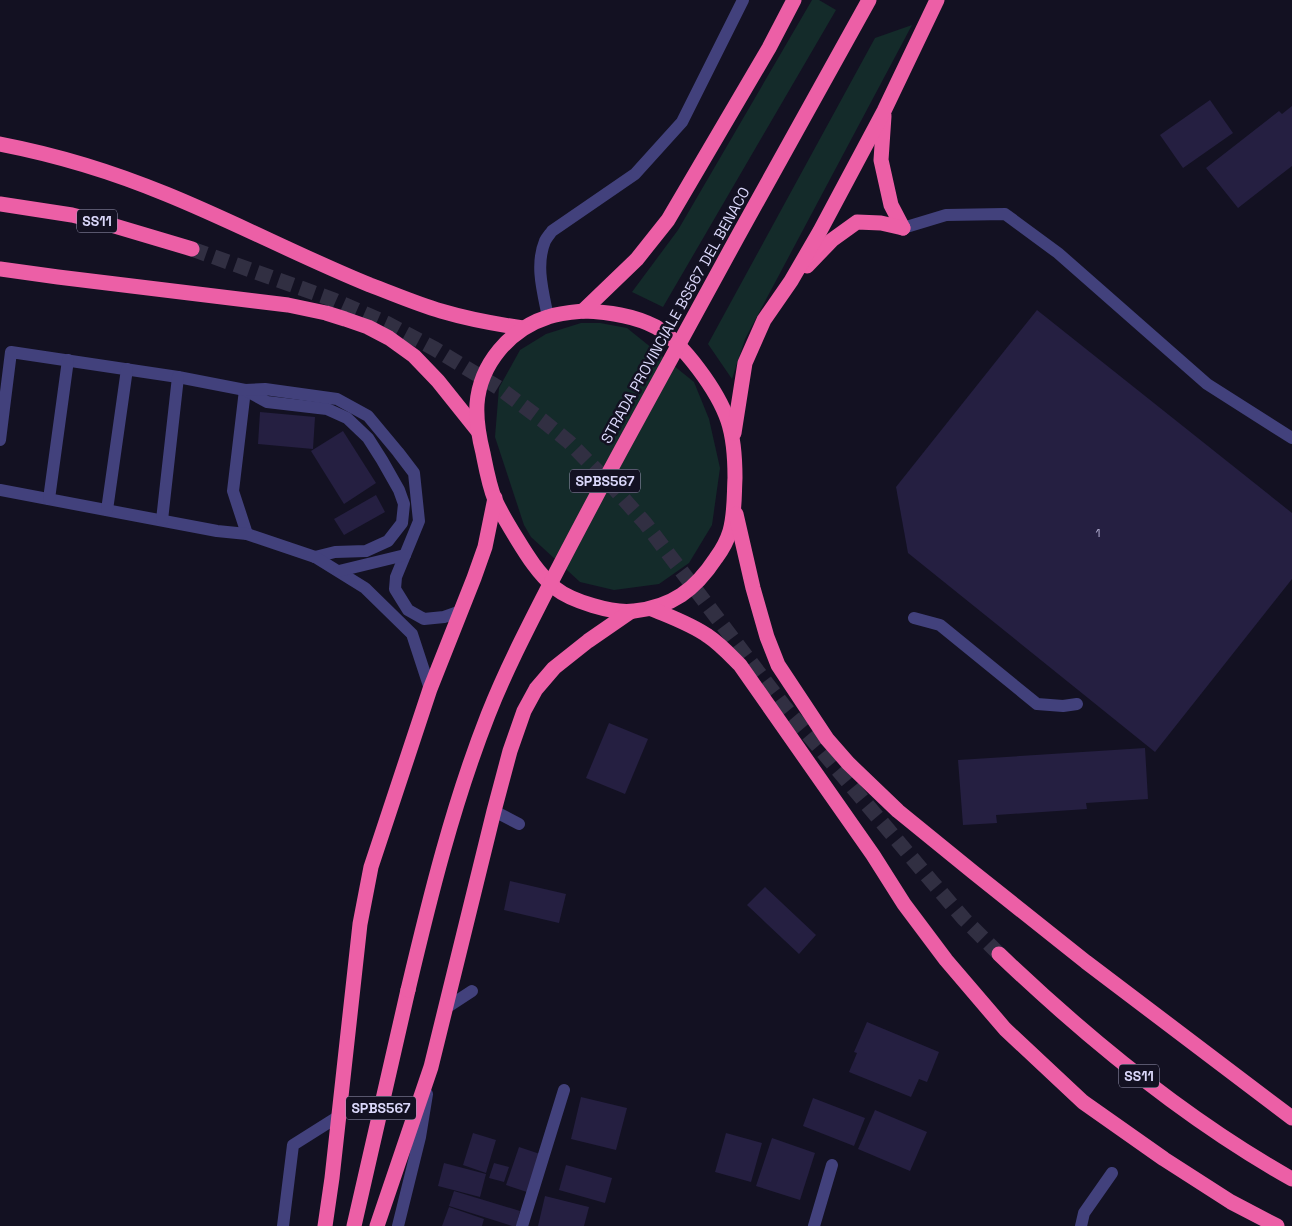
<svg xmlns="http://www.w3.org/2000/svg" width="1292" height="1226" viewBox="0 0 1292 1226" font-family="'Space Grotesk',sans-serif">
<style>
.green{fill:#142b2a}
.building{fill:#251f41}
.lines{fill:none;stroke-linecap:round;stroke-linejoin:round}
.highway-tunnel{stroke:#312f42;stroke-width:15;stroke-dasharray:15 8;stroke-linecap:butt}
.minor{stroke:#42417c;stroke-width:12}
.highway{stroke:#ec5fa6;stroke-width:15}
.highway-bridge{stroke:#ec5fa6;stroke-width:15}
.labels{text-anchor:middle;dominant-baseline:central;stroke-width:5;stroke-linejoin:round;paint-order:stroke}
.number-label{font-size:12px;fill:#ada9cc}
.shield{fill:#131122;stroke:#9e9cb9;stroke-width:1}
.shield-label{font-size:14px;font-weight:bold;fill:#dad7fa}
.street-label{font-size:15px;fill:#dad7fa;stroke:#131122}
</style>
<rect width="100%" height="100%" fill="#131122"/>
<g class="green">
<path d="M812,0H819L836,10L663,307L632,292L678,230Z"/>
<path d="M912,25L745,339L732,379L708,344L875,38Z"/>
<path d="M581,323H600L627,328L694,382L709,419L720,468L712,525L689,563L659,584L614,590L580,582L531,537L524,525L495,437L499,388L520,350L546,334Z"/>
</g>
<g class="building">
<path d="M1210,100L1233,133L1183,168L1160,135Z"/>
<path d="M1292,106V166L1238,208L1206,168L1279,111L1282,114Z"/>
<path d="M1037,310L1292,513V579L1155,752L908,553L896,487Z"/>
<path d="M260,412L315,417L313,449L258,444Z"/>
<path d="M343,431L376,483L344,504L311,451Z"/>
<path d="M376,495L385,512L344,535L334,519Z"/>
<path d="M609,723L648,739L625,794L586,778Z"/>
<path d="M1145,748L1148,799L1086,803L1087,809L996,815L997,823L963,825L958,760Z"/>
<path d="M510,881L566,894L559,923L504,910Z"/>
<path d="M765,887L816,935L799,954L747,905Z"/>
<path d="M867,1022L939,1052L927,1082L919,1079L911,1097L849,1072L857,1053L854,1052Z"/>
<path d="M581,1097L627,1108L616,1150L571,1139Z"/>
<path d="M813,1098L865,1118L854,1146L803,1126Z"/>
<path d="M875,1110L927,1132L910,1171L858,1149Z"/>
<path d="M473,1133L496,1140L486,1173L463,1165Z"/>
<path d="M726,1133L762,1143L751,1182L715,1172Z"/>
<path d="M772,1138L815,1153L800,1200L756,1186Z"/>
<path d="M519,1147L540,1154L527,1192L506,1185Z"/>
<path d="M444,1163L486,1174L480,1197L438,1186Z"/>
<path d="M494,1163L509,1167L504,1182L489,1178Z"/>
<path d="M566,1165L612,1178L605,1203L559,1190Z"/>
<path d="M454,1191L520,1211L516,1226H512L449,1206Z"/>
<path d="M545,1196L589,1207L584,1226H538Z"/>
<path d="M449,1207L484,1219L482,1226H442Z"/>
</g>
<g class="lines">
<path class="highway-tunnel" d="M192,249L334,300L386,323L435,349L499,388L542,420L569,442L613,487L645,523L784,706L933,883L964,919L999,954"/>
<g class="minor">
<path d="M903,228L946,215L1005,214L1058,253L1207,384L1292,438"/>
<path d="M548,317C543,292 535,265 545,241C547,237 550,234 552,231L635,174L682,122L743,0"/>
<path d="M245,390L233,491L247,534"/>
<path d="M247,391L267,402L327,409L347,418L368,438L382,460L399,490L404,504L402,523L388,541L366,551L335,552L315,557"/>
<path d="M0,440L11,352L178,377L245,390L265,389L337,399L368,416L398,452L414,473L419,521L396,577L395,589L408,610L424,619L444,617L461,611"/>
<path d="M0,490L217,531L247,534L315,557L365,588L412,634L430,689"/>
<path d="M49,499L68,360"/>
<path d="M107,510L127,369"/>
<path d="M162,520L178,377"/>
<path d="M339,571L405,555"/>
<path d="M914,618L940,625L1037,704L1063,706L1077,704"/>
<path d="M494,811L519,824"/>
<path d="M446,1008L472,991"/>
<path d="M283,1226L293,1145L339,1116"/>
<path d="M398,1226L420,1137L427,1094"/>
<path d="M522,1226L564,1090"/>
<path d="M814,1226L832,1165"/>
<path d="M1081,1226L1084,1213L1112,1173"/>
</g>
<g class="highway">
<path d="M884,116L881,160L891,205L903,228"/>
<path d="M0,144C57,155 113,172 166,194C235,222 301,257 370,285C394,294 417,304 441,311C468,319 495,324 523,328"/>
<path d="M0,204L72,215L108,224L192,249"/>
<path d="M807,266L832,240L857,222L881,223L903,228"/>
<path d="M0,269L58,277L288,305L326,313L345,319L368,327L389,338L414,356L438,381L478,431"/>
<path d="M583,311C608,312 633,315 656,327C683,343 718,391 728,421C734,439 735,459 735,478C734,496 735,513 730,531C727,541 722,550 716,558C695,590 672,607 634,611C613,614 571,601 555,588C538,573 528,557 517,539C509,526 501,513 495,500C489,485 486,468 483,453C479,437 476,421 477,404C480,364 510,329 548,317C559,313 572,312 583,311Z"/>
<path d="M583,311L637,259L668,220L769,48L794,0"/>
<path d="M734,433L745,363L764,320L791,281L820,231L884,111L937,0"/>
<path d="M736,514L753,588L767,637L778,665L827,739L848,763L898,811L973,872L1086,962L1292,1118"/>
<path d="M652,609C671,617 691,624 708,636C720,644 730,655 740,665L873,855L904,904L946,960L1005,1029L1083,1102L1164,1159L1231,1202L1277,1226"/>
<path d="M999,954C1088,1039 1185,1119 1292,1179"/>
<path d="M325,1226L332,1178L360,924L371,867L430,689L474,578L485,547L495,498"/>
<path d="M354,1226L408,990"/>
<path d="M377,1226L431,1067L494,811L510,751L524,711L536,689L554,668L588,641L630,612"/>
</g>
<path class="highway-bridge" d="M408,990C430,897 453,804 488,715C505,672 526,631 547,590C575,536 603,483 632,430C710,286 789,143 869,0"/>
</g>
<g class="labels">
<g class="number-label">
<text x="1098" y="533">1</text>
</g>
<g class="shield">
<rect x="77" y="209.5" width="40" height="23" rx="4"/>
<rect x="570" y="469.5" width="70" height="23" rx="4"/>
<rect x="1119" y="1064.5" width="40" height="23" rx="4"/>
<rect x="346" y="1096.5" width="70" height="23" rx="4"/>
</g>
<g class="shield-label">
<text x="97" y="221">SS11</text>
<text x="605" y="481">SPBS567</text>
<text x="1139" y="1076">SS11</text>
<text x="381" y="1108">SPBS567</text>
</g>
<g class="street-label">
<text transform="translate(675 315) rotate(-61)">STRADA PROVINCIALE BS567 DEL BENACO</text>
</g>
</g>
</svg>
